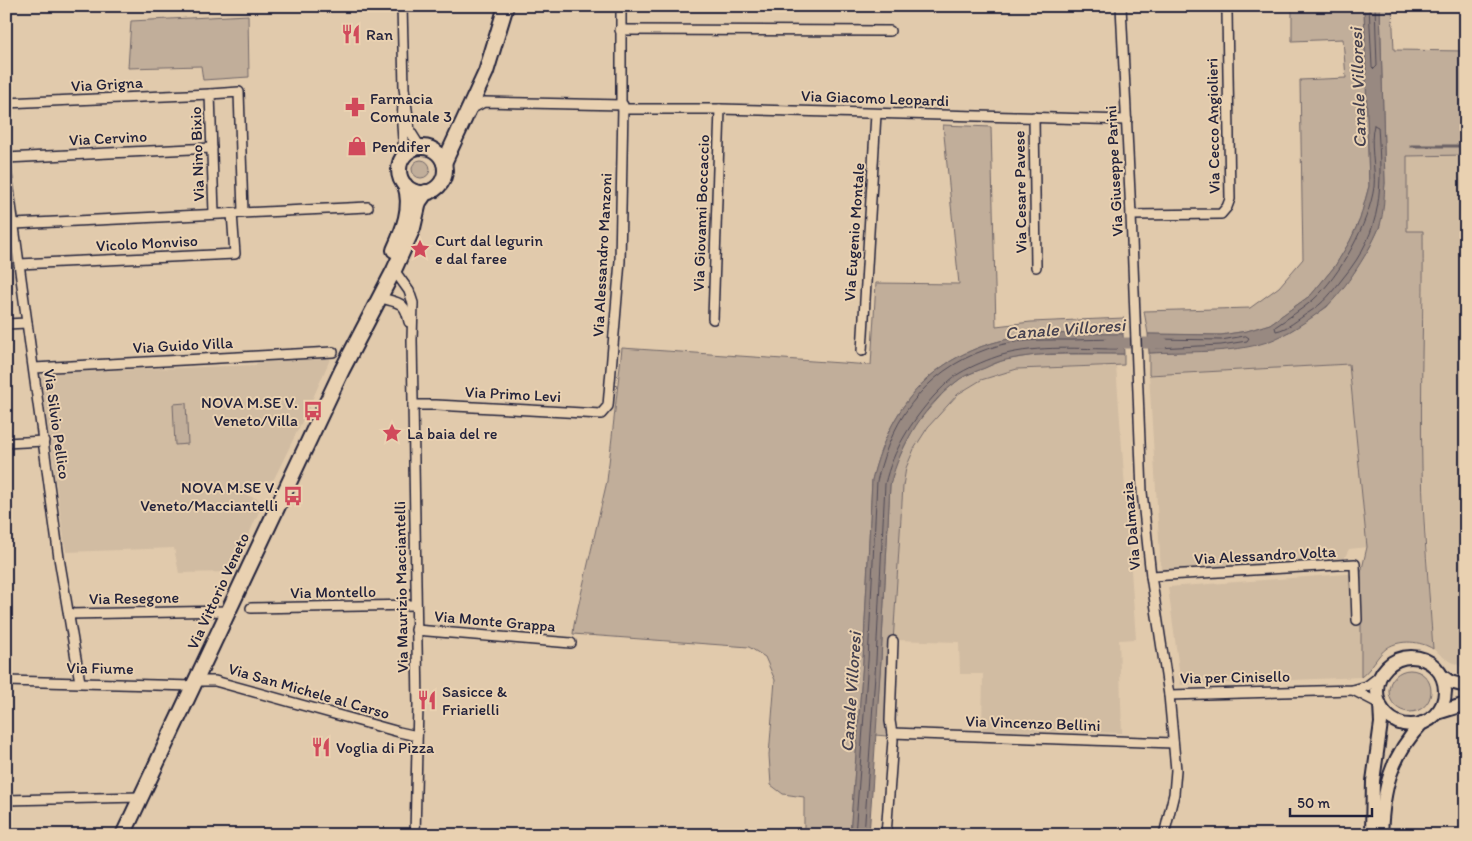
<svg xmlns="http://www.w3.org/2000/svg" width="1472" height="841" viewBox="0 0 1472 841" font-family="Itim,sans-serif">
<style>
.built{fill:#d1bca2}
.green{fill:#c1ae9a;stroke:#72686a}
.water{fill:#988981;stroke:#696065}
.lines{fill:none;stroke-linecap:round;stroke-linejoin:round}
.shore{stroke:#514b57;stroke-width:1}
.stream{stroke:#696065;stroke-width:3}
.canal{stroke:#988981;stroke-width:11}
.minor-casing{stroke:#22223b;stroke-width:12}
.secondary-casing{stroke:#22223b;stroke-width:16}
.primary-casing{stroke:#22223b;stroke-width:18}
.minor{stroke:#e9d1b1;stroke-width:9}
.secondary{stroke:#e9d1b1;stroke-width:12}
.primary{stroke:#e9d1b1;stroke-width:14}
.labels{text-anchor:middle;dominant-baseline:central;stroke-width:4;stroke-linejoin:round;paint-order:stroke}
.poi-label{font-size:16px;fill:#22223b;stroke:#e9d1b1;text-anchor:start}
.street-label{font-size:16px;fill:#22223b;stroke:#e9d1b1}
.water-label{font-size:18px;font-style:italic;fill:#454150;stroke:#e9d1b1}
</style>
<rect width="100%" height="100%" fill="#e1caac"/>
<filter id="ink" filterUnits="userSpaceOnUse"><feTurbulence type="fractalNoise" baseFrequency=".02" numOctaves="2"/><feDisplacementMap in="SourceGraphic" scale="10" xChannelSelector="R" yChannelSelector="G"/><feConvolveMatrix kernelMatrix="1 2 1 2 8 2 1 2 1" color-interpolation-filters="sRGB"/></filter>
<g filter="url(#ink)">
<g class="built">
<path d="M1466,154V669L1446,659L1433,649L1422,468L1421,358L1424,310L1423,231L1407,232V156Z"/>
<path d="M331,357L309,407L274,479L260,484L245,485L246,495L258,499L261,507L232,572L179,573L174,548L66,552L40,373L256,365L257,361Z"/>
<path d="M1349,364L1367,547L1349,549L1344,559L1161,571L1149,375Z"/>
<path d="M1116,366L1136,639L1119,640L1122,733L982,730L983,674H960L959,642L893,640L903,486L906,468L914,449L928,427L946,405L958,394L981,380L1017,369Z"/>
<path d="M1361,573V677L1181,685L1168,587Z"/>
</g>
<g class="green">
<path d="M1292,6H1364L1369,186L1360,219L1350,241L1335,266L1311,295L1270,324L1247,331L1221,335L1148,334L1144,311L1250,308L1279,287L1303,259L1300,80L1346,78L1343,39L1292,41Z"/>
<path d="M1380,6H1392L1394,50L1466,51V155L1407,156V231H1423C1424,310 1420,388 1422,467C1423,527 1429,588 1433,649C1421,641 1400,639 1387,648C1377,655 1372,669 1361,677V573L1367,547L1349,364L1149,375V353L1222,350L1289,332L1327,307L1353,274L1370,247L1380,226L1385,183Z"/>
<path d="M248,15L249,77L203,80L201,66L128,68L131,21Z"/>
<path d="M943,125L991,127L996,326L1031,322L1124,318L1123,334C1094,334 1057,332 1028,336C942,346 892,397 872,480L863,661L850,835H804V797L783,794L771,785L769,755L775,680L765,657L749,647L573,634L574,625L607,481L622,348L871,365L876,283L959,284Z"/>
<circle cx="421" cy="169" r="9"/>
<path d="M1070,354H1124V365L1017,369L981,380L958,394L928,427L914,449L906,468L903,486L887,736L875,735L881,660L890,485L895,466L911,433L919,420L944,392L962,377L1004,360L1034,355Z"/>
<path d="M186,403L188,444L175,445L173,404Z"/>
<circle cx="1410" cy="691" r="21"/>
</g>
<g class="water">
<path d="M1364,6H1380L1385,183C1384,197 1384,211 1380,225C1373,246 1343,293 1326,307C1311,319 1285,336 1267,342C1230,354 1188,351 1149,353L1148,334L1221,335L1247,331L1270,324L1311,295L1335,266L1350,241L1360,219L1369,186Z"/>
<path d="M1123,334L1124,354C1085,354 1044,351 1006,360C999,361 991,365 985,368C977,371 967,374 960,379C925,404 901,443 890,485L881,660L869,835H850L863,661L872,480C892,397 942,346 1028,336C1057,332 1094,334 1123,334Z"/>
</g>
<g class="lines">
<g class="shore">
<path d="M1369,6L1372,67L1374,69L1377,66L1375,6"/>
<path d="M1374,125L1378,127C1382,187 1384,229 1343,278C1332,292 1324,303 1308,313C1298,319 1288,329 1276,331L1275,327C1288,318 1301,310 1313,300C1340,276 1369,223 1374,187C1376,168 1369,143 1374,125Z"/>
<path d="M1246,336L1249,338L1247,341L1221,345L1156,348L1154,346V341L1156,339L1221,340Z"/>
<path d="M855,835L868,661L877,481C893,413 931,364 1000,345C1023,339 1048,340 1072,340C1087,340 1102,339 1117,339L1119,347L1117,349C1080,349 1039,345 1002,355C989,359 972,366 960,373C951,378 942,388 934,396C911,422 893,450 885,484L876,660L864,835"/>
</g>
<path class="stream" d="M1411,146H1466"/>
<path class="canal" d="M1109,343H1163"/>
<defs>
<g id="minor">
<path d="M402,6L404,88L410,131L420,147"/>
<path d="M621,6V105"/>
<path d="M1121,6L1131,215L1142,492L1151,576L1169,695L1176,770L1174,794L1164,835"/>
<path d="M620,30L890,31"/>
<path d="M6,103L210,94"/>
<path d="M403,103L402,125L404,154"/>
<path d="M623,109H720L1127,120"/>
<path d="M1034,117L1036,267"/>
<path d="M6,158L212,148"/>
<path d="M6,168L59,558L80,682"/>
<path d="M214,213L210,94L239,92L243,212"/>
<path d="M1131,215L1221,214L1227,207L1230,199L1227,12L1224,6"/>
<path d="M14,224L368,207"/>
<path d="M19,264L235,254L232,213"/>
<path d="M394,270L409,291L413,303L412,340L418,705L415,835"/>
<path d="M381,298C399,303 405,301 409,322"/>
<path d="M713,319L720,109"/>
<path d="M6,324L27,323"/>
<path d="M862,351L876,114"/>
<path d="M34,368L333,352"/>
<path d="M413,405H436L601,414L608,406L620,261L623,105L484,102L471,109"/>
<path d="M6,443L44,441"/>
<path d="M1151,576L1355,564L1357,620"/>
<path d="M251,608L416,605"/>
<path d="M69,614L229,611"/>
<path d="M416,630L571,643"/>
<path d="M6,681L193,686L199,681H215L399,732L417,736"/>
<path d="M1353,690L1380,704"/>
<path d="M1169,695L1353,690L1367,686L1380,676"/>
<path d="M892,733L1173,743"/>
<path d="M6,800L141,797"/>
<path d="M886,835L893,740L890,721L893,641"/>
</g>
<g id="secondary">
<circle cx="1411" cy="691" r="34"/>
<path d="M1442,676L1450,682L1466,686"/>
<path d="M1437,713L1466,704"/>
<path d="M1372,835L1373,781L1381,723L1380,704"/>
<path d="M1381,835C1383,789 1390,757 1422,723"/>
</g>
<g id="primary">
<circle cx="422" cy="170" r="23"/>
<path d="M444,163L486,72L506,6"/>
<path d="M394,250C403,230 413,207 405,185"/>
<path d="M123,835L342,370L394,270L413,228L419,202L426,192"/>
</g>
</defs>
<use href="#minor" class="minor-casing"/>
<use href="#secondary" class="secondary-casing"/>
<use href="#primary" class="primary-casing"/>
<use href="#minor" class="minor"/>
<use href="#secondary" class="secondary"/>
<use href="#primary" class="primary"/>
</g>
</g>
<defs>
<symbol id="restaurant-bare" viewBox="-9 -9 18 18"><path d="M-5-6h1v4h1v-4h1v4h1v-4h1v5L-1.5 .5V6h-2V.5L-5-1ZM5-6V6H3V1.5H1.5Q1.5-4 5-6Z" fill="#d1495b" stroke="#e9d1b1" stroke-width="2.5" paint-order="stroke"/></symbol>
<symbol id="pharmacy-bare" viewBox="-9 -9 18 18"><path d="M-2-6h4v4h4v4h-4v4h-4v-4h-4v-4h4Z" fill="#d1495b" stroke="#e9d1b1" stroke-width="2.5" paint-order="stroke"/></symbol>
<symbol id="shop-bare" viewBox="-9 -9 18 18"><path d="M-5-2.5h2.3a2.7 3.5 0 0 1 5.4 0H5L5.5 6h-11ZM-1.5-2.5h3a1.5 2.3 0 0 0-3 0Z" fill="#d1495b" stroke="#e9d1b1" stroke-width="2.5" paint-order="stroke"/></symbol>
<symbol id="sight-bare" viewBox="-9 -9 18 18"><path d="M0-6L1.8-2.2L6-1.7L2.9 1.2L3.7 5.4L0 3.3L-3.7 5.4L-2.9 1.2L-6-1.7L-1.8-2.2Z" fill="#d1495b" stroke="#e9d1b1" stroke-width="2.5" paint-order="stroke"/></symbol>
<symbol id="bus-bare" viewBox="-9 -9 18 18"><path d="M-5-6H5V4H4V6H2V4H-2V6H-4V4H-5ZM-3.5-4V0h7V-4ZM-3.5 1.2v1.5H-2V1.2ZM2 1.2v1.5H3.5V1.2Z" fill="#d1495b" stroke="#e9d1b1" stroke-width="2.5" paint-order="stroke"/></symbol>
</defs>
<g fill-rule="evenodd">
<use href="#restaurant-bare" x="337" y="20" width="28" height="28"/>
<use href="#pharmacy-bare" x="341" y="93" width="28" height="28"/>
<use href="#shop-bare" x="343" y="132" width="28" height="28"/>
<use href="#sight-bare" x="406" y="235" width="28" height="28"/>
<use href="#bus-bare" x="299" y="397" width="28" height="28"/>
<use href="#sight-bare" x="378" y="419" width="28" height="28"/>
<use href="#bus-bare" x="279" y="482" width="28" height="28"/>
<use href="#restaurant-bare" x="413" y="686" width="28" height="28"/>
<use href="#restaurant-bare" x="307" y="733" width="28" height="28"/>
</g>
<g class="labels">
<g class="poi-label">
<text x="366" y="34">Ran</text>
<text x="370" y="98">Farmacia<tspan x="370" dy="18">Comunale 3</tspan></text>
<text x="372" y="146">Pendifer</text>
<text x="435" y="240">Curt dal legurin<tspan x="435" dy="18">e dal faree</tspan></text>
<text x="298" y="402" text-anchor="end">NOVA M.SE V.<tspan x="298" dy="18">Veneto/Villa</tspan></text>
<text x="407" y="433">La baia del re</text>
<text x="278" y="487" text-anchor="end">NOVA M.SE V.<tspan x="278" dy="18">Veneto/Macciantelli</tspan></text>
<text x="442" y="691">Sasicce &amp;<tspan x="442" dy="18">Friarielli</tspan></text>
<text x="336" y="747">Voglia di Pizza</text>
</g>
<g class="street-label">
<text transform="translate(107 84) rotate(-3)">Via Grigna</text>
<text transform="translate(875 98) rotate(2)">Via Giacomo Leopardi</text>
<text transform="translate(1213 126) rotate(-91)">Via Cecco Angiolieri</text>
<text transform="translate(108 138) rotate(-3)">Via Cervino</text>
<text transform="translate(197 154) rotate(-92)">Via Nino Bixio</text>
<text transform="translate(1114 171) rotate(-93)">Via Giuseppe Parini</text>
<text transform="translate(1020 192) rotate(-91)">Via Cesare Pavese</text>
<text transform="translate(701 213) rotate(-88)">Via Giovanni Boccaccio</text>
<text transform="translate(854 232) rotate(-86)">Via Eugenio Montale</text>
<text transform="translate(147 243) rotate(-3)">Vicolo Monviso</text>
<text transform="translate(602 255) rotate(-87)">Via Alessandro Manzoni</text>
<text transform="translate(183 345) rotate(-3)">Via Guido Villa</text>
<text transform="translate(513 394) rotate(3)">Via Primo Levi</text>
<text transform="translate(57 424) rotate(82)">Via Silvio Pellico</text>
<text transform="translate(1131 526) rotate(-95)">Via Dalmazia</text>
<text transform="translate(1265 555) rotate(-3)">Via Alessandro Volta</text>
<text transform="translate(401 587) rotate(-91)">Via Maurizio Macciantelli</text>
<text transform="translate(218 591) rotate(-65)">Via Vittorio Veneto</text>
<text transform="translate(333 592) rotate(-1)">Via Montello</text>
<text transform="translate(134 598) rotate(-1)">Via Resegone</text>
<text transform="translate(495 621) rotate(5)">Via Monte Grappa</text>
<text transform="translate(100 668) rotate(1)">Via Fiume</text>
<text transform="translate(1235 677) rotate(-1)">Via per Cinisello</text>
<text transform="translate(309 691) rotate(16)">Via San Michele al Carso</text>
<text transform="translate(1033 723) rotate(2)">Via Vincenzo Bellini</text>
</g>
<g class="water-label">
<text transform="translate(1358 88) rotate(-92)">Canale Villoresi</text>
<text transform="translate(1065 329) rotate(-4)">Canale Villoresi</text>
<text transform="translate(851 692) rotate(-86)">Canale Villoresi</text>
</g>
</g>
<rect width="1472" height="841" fill="none" stroke="#e9d1b1" stroke-width="25"/>
<rect x="12" y="12" width="1447" height="816" fill="none" stroke="#22223b" stroke-width="2" filter="url(#ink)"/>
<path d="M1290 808v8h82v-8" fill="none" stroke="#22223b" stroke-width="2.5"/>
<text x="1297" y="808" font-size="15" fill="#22223b" stroke="#e9d1b1" stroke-width="4" paint-order="stroke">50 m</text>
</svg>
